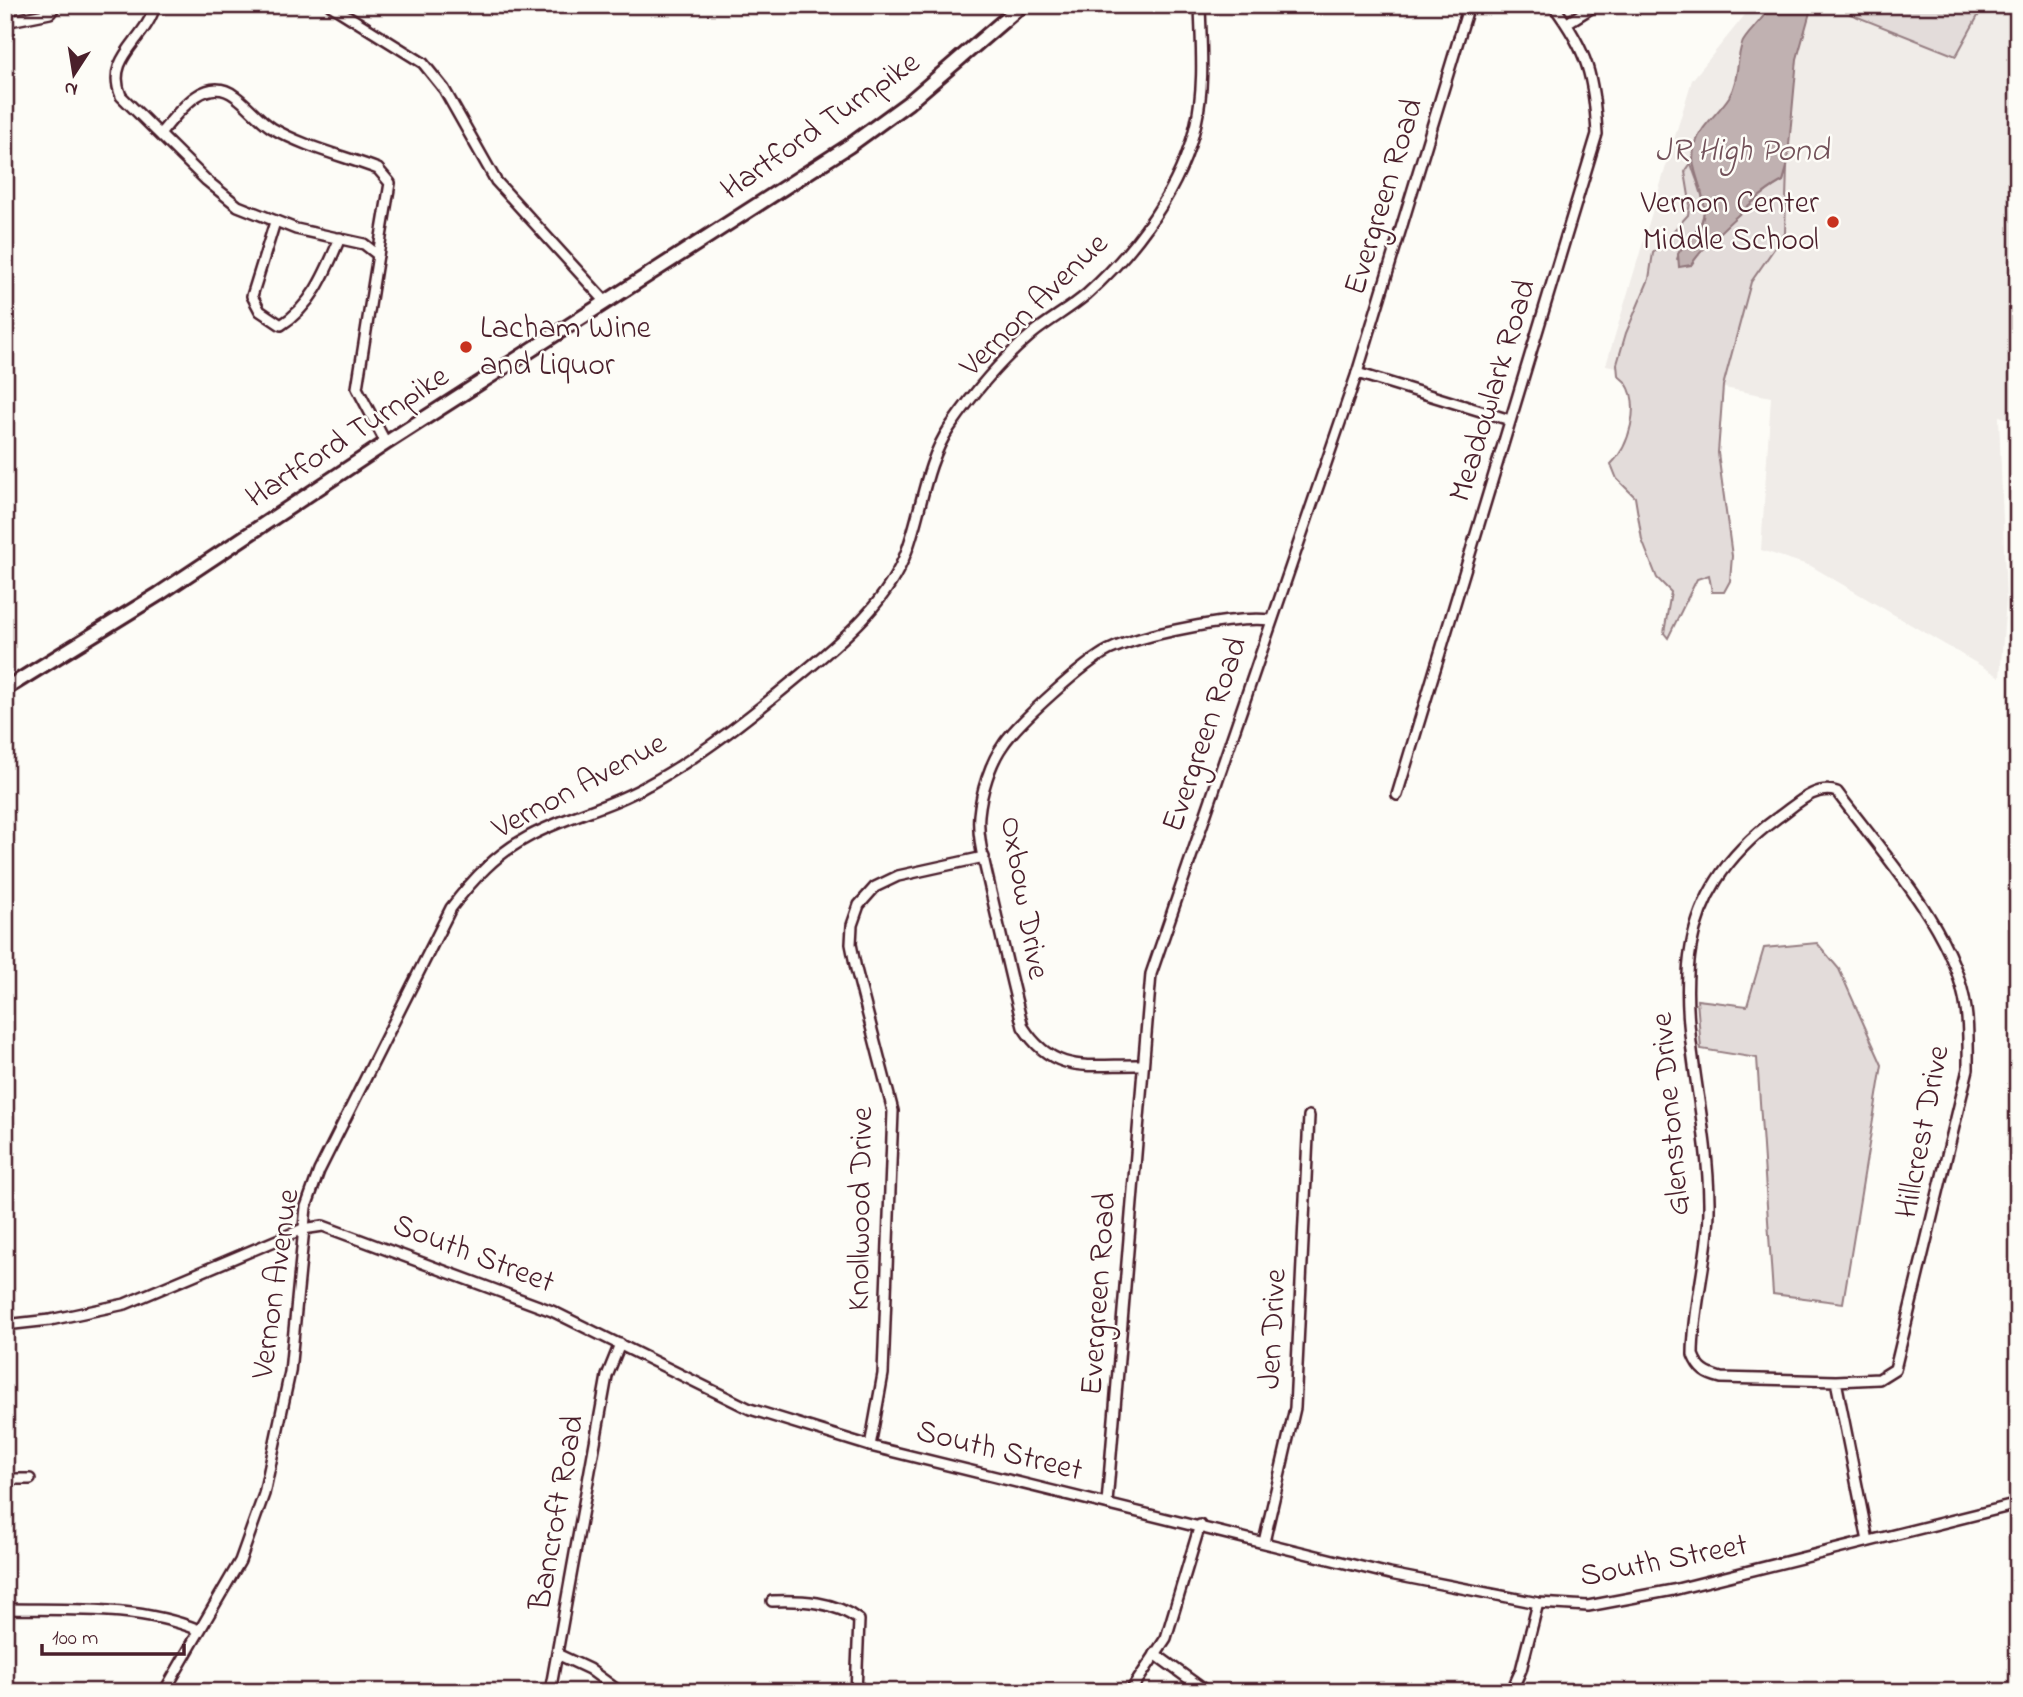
<svg xmlns="http://www.w3.org/2000/svg" width="2023" height="1697" viewBox="0 0 2023 1697" font-family="'Indie Flower',sans-serif">
<style>
.built{fill:#f0ece8}
.green{fill:#e3dcda;stroke:#967e82;stroke-width:2}
.water{fill:#c0b1b1;stroke:#91777b;stroke-width:2}
.lines{fill:none;stroke-linecap:round;stroke-linejoin:round}
.minor-casing{stroke:#4a1f2b;stroke-width:14}
.major-casing{stroke:#4a1f2b;stroke-width:18}
.minor{stroke:#fdfcf7;stroke-width:9}
.major{stroke:#fdfcf7;stroke-width:12}
.poi-dot{fill:#c8321e;stroke:#fdfcf7;stroke-width:2.5}
.labels{text-anchor:middle;dominant-baseline:central;stroke-width:5;stroke-linejoin:round;paint-order:stroke}
.street-label{font-size:32px;fill:#4a1f2b;stroke:#fdfcf7}
.poi-label{font-size:32px;fill:#4a1f2b;stroke:#fdfcf7;text-anchor:end}
.water-label{font-size:33px;font-style:italic;fill:#73525a;stroke:#fdfcf7}
</style>
<rect width="100%" height="100%" fill="#fdfcf7"/>
<filter id="ink" filterUnits="userSpaceOnUse"><feTurbulence type="fractalNoise" baseFrequency=".0143" numOctaves="2"/><feDisplacementMap in="SourceGraphic" scale="14" xChannelSelector="R" yChannelSelector="G"/><feConvolveMatrix kernelMatrix="1 2 1 2 8 2 1 2 1" color-interpolation-filters="sRGB"/></filter>
<g filter="url(#ink)">
<path class="built" d="M1753,5H2018V421L1999,416L2006,601L2000,677L1811,566L1761,550L1771,397L1606,365L1692,80Z"/>
<g class="green">
<path d="M1852,5H1984L1956,56L1850,14Z"/>
<path d="M1691,163C1697,186 1714,208 1696,231C1688,240 1680,247 1677,259L1691,265C1705,243 1760,192 1783,181L1787,167L1785,233L1751,282L1723,386L1718,453L1732,556L1730,581L1724,592H1712L1709,575L1697,579L1668,638L1664,633L1671,592L1657,578L1642,540L1635,497L1617,479L1611,464C1629,447 1641,405 1626,383C1624,380 1620,378 1618,375L1617,364L1626,333L1649,279L1653,253L1688,215L1690,202L1685,172Z"/>
<path d="M1817,943L1839,969L1882,1065L1843,1303L1773,1294L1757,1058L1701,1049L1697,1000L1747,1006L1764,948Z"/>
</g>
<path class="water" d="M1770,5H1812L1797,59L1787,167L1783,181C1760,192 1705,243 1691,265L1679,267L1678,254C1684,243 1696,235 1701,224C1713,195 1686,173 1695,145C1701,125 1718,114 1729,97C1739,80 1736,61 1742,44C1745,34 1763,22 1770,5Z"/>
<g class="lines">
<defs>
<g id="minor">
<path d="M155,5C147,40 104,57 121,96L206,180L238,206L296,229L364,244L378,255L357,388L386,443"/>
<path d="M330,5L423,63L444,89L496,181L606,302"/>
<path d="M5,22L50,13L56,5"/>
<path d="M1567,23L1596,5"/>
<path d="M161,133C177,114 205,73 235,96C248,105 258,119 272,128C304,147 344,156 378,169L390,183L378,255"/>
<path d="M275,222L252,296L260,311L281,325C313,305 326,271 340,238"/>
<path d="M1357,373L1510,420"/>
<path d="M1397,795L1597,134C1594,77 1588,52 1553,5"/>
<path d="M1142,1065C1090,1064 1054,1076 1023,1027C1011,981 1001,935 990,888C985,865 977,838 979,815C981,793 990,763 1003,745C1018,722 1085,662 1109,650C1143,634 1234,616 1270,620"/>
<path d="M5,1325L50,1320L125,1304L303,1229L323,1226L552,1311L750,1409L870,1446L1390,1574L1538,1603L1588,1606L1673,1590L2018,1504"/>
<path d="M1836,1381L1879,1379L1895,1369L1968,1069C1968,1049 1969,1029 1966,1009C1956,932 1883,854 1837,792C1814,784 1795,806 1777,818C1631,925 1707,1056 1709,1202C1710,1253 1693,1304 1693,1355C1699,1370 1706,1374 1721,1378L1836,1381L1868,1541"/>
<path d="M870,1446L883,1374L893,1111L856,969L851,944L852,925L859,905L875,887L898,876L984,857"/>
<path d="M5,1479H30"/>
<path d="M1107,1503L1151,974L1357,373L1469,5"/>
<path d="M1264,1542L1295,1408L1309,1116"/>
<path d="M772,1601C802,1600 834,1601 859,1620L856,1692"/>
<path d="M5,1609C70,1610 138,1605 199,1630"/>
<path d="M557,1654L589,1669L620,1692"/>
<path d="M1155,1654L1207,1692"/>
<path d="M164,1692L240,1561L264,1494L290,1372L306,1207L319,1171L451,908C473,879 496,854 528,837C566,816 611,807 648,785C703,755 756,712 804,672C845,638 889,601 907,550C922,509 925,464 950,427C972,395 1002,359 1032,334C1050,319 1070,309 1087,294C1136,250 1182,188 1196,123C1205,85 1201,44 1200,5"/>
<path d="M550,1692L607,1376L620,1344"/>
<path d="M1130,1692L1166,1638L1200,1525"/>
<path d="M1511,1692L1521,1670L1538,1603"/>
</g>
<path id="major" d="M5,689L159,594L386,443L849,146L908,103L1022,5"/>
</defs>
<use href="#minor" class="minor-casing"/>
<use href="#major" class="major-casing"/>
<use href="#minor" class="minor"/>
<use href="#major" class="major"/>
</g>
</g>
<g class="poi-dot">
<circle cx="1833" cy="222" r="7"/>
<circle cx="466" cy="347" r="7"/>
</g>
<g class="labels">
<g class="street-label">
<text transform="translate(821 127) rotate(-35)">Hartford Turnpike</text>
<text transform="translate(1385 197) rotate(-73)">Evergreen Road</text>
<text transform="translate(1035 306) rotate(-44)">Vernon Avenue</text>
<text transform="translate(1494 391) rotate(-73)">Meadowlark Road</text>
<text transform="translate(348 438) rotate(-33)">Hartford Turnpike</text>
<text transform="translate(1206 735) rotate(-71)">Evergreen Road</text>
<text transform="translate(580 787) rotate(-28)">Vernon Avenue</text>
<text transform="translate(1023 898) rotate(80)">Oxbow Drive</text>
<text transform="translate(1672 1114) rotate(-95)">Glenstone Drive</text>
<text transform="translate(1924 1132) rotate(-79)">Hillcrest Drive</text>
<text transform="translate(862 1209) rotate(-89)">Knollwood Drive</text>
<text transform="translate(473 1255) rotate(21)">South Street</text>
<text transform="translate(277 1284) rotate(-82)">Vernon Avenue</text>
<text transform="translate(1100 1294) rotate(-86)">Evergreen Road</text>
<text transform="translate(1274 1329) rotate(-87)">Jen Drive</text>
<text transform="translate(999 1452) rotate(14)">South Street</text>
<text transform="translate(558 1513) rotate(-80)">Bancroft Road</text>
<text transform="translate(1664 1562) rotate(-11)">South Street</text>
</g>
<g class="poi-label">
<text x="1819" y="204">Vernon Center<tspan x="1819" dy="37">Middle School</tspan></text>
<text x="480" y="329" text-anchor="start">Lacham Wine<tspan x="480" dy="37">and Liquor</tspan></text>
</g>
<g class="water-label">
<text x="1742" y="152">JR High Pond</text>
</g>
</g>
<rect width="2023" height="1697" fill="none" stroke="#fdfcf7" stroke-width="28"/>
<rect x="14" y="14" width="1995" height="1669" fill="none" stroke="#4a1f2b" stroke-width="2.5" filter="url(#ink)"/>
<g transform="translate(74 74) rotate(192)" stroke="#fdfcf7" stroke-width="5" paint-order="stroke">
<path d="M0-5L12 26L0 18L-12 26Z" fill="#4a1f2b"/>
<text y="-10" font-size="19" font-weight="bold" text-anchor="middle" fill="#4a1f2b">N</text>
</g>
<path d="M42 1644v10h142v-10" fill="none" stroke="#4a1f2b" stroke-width="3.5"/>
<text x="52" y="1644" font-size="21" fill="#4a1f2b" stroke="#fdfcf7" stroke-width="5" paint-order="stroke">100 m</text>
</svg>
